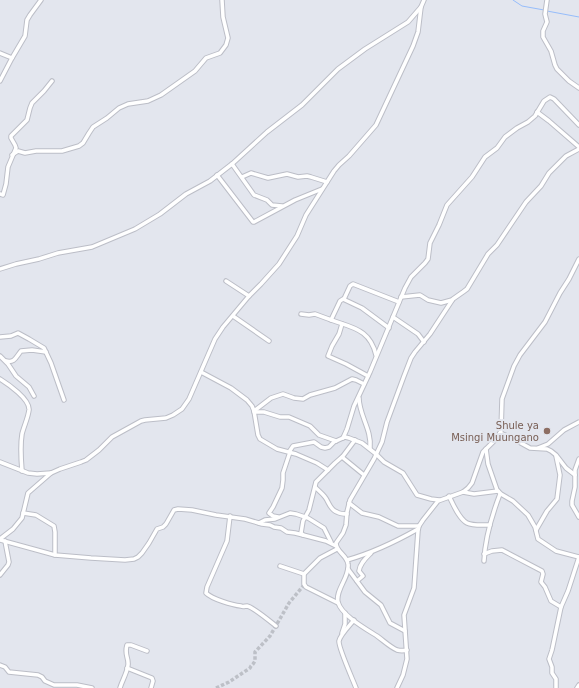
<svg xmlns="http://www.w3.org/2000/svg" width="579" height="688" viewBox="0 0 579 688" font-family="'DejaVu Sans',sans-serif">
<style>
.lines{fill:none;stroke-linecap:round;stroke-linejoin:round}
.stream{stroke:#96bdfb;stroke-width:1}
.minor-tunnel{stroke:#bdc0c7;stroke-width:3.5;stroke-dasharray:3.5 2;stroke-linecap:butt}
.minor-casing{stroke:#bcbec7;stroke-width:5.5}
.minor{stroke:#fff;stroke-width:3.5}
.education-dot{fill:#8d6e63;stroke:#e3e6ee;stroke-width:1.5}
.labels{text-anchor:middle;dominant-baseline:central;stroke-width:4;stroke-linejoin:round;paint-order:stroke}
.education-label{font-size:10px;fill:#785e54;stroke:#e3e6ee;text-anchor:end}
</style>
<rect width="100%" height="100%" fill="#e3e6ee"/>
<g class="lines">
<g class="stream">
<path d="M513,0L522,6L544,10"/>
<path d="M547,11L579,17"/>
</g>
<path class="minor-tunnel" d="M216,688L229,682L250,668L251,666L253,664L255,661V652L270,636L289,603L304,585"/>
<defs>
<g id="minor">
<path d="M547,0L545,14L547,22L543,31V37L551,51L555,65L557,69L569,81L579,88"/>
<path d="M0,53L12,58"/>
<path d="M0,81L12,58L25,36L27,20L30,15L41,0"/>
<path d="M537,112L549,121L579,147"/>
<path d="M12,155L18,151L25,153L36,151H62L79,146L83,143L89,133L93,127L107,118L119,108L128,104L148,101L161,95L195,71L206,58L220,53L226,45L228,38L223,17L222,0"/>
<path d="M232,164L254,195L267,200L272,205L282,206"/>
<path d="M217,175L253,222H254L295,200L322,189"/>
<path d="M242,177L251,173L268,178L287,174L298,177L307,176L311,177L327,182"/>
<path d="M0,194L3,195L6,184L8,167L16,148L15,145L11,138V136L27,120L30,108L32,103L44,91L52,81"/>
<path d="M0,269L16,264L39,259L58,253L92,247L135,229L160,214L186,194L210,181L232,164L267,132L302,105L338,69L365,49L408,22L421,7"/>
<path d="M226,281L249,296"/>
<path d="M401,297L420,295L428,300L441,303L452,300"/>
<path d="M344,299L350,286L353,284L399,302"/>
<path d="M301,314L309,315L315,314C323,317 331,320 340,323C359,329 371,334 376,355"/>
<path d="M233,316L269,341"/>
<path d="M393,317L418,334L424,342"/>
<path d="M331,320L340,301L343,299L362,308L389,328"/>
<path d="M342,324L339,334L332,346L328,356L346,364L368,376"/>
<path d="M0,337L11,336L18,333L29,339L44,348L51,363L64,400"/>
<path d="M0,356L8,364L16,376L29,387L34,396"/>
<path d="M6,361C15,363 16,357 21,351L32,350L46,352"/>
<path d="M201,372L231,388L247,400L252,406L254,411L258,435L260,439L277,449L296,454L317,463L328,470"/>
<path d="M0,379C8,384 30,399 29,410C28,418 24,426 22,434C20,446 21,459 22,471"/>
<path d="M359,398C359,415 372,430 370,448"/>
<path d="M254,411L271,398L283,394L294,398L303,399L310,395L335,388L352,379L356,380L364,384"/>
<path d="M254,412H264L280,417H289L310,426L319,435L336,441"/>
<path d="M500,433L510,437L530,448L547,449L551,451L556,455L566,468L575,475"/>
<path d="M343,438L347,429L354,406L370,372L405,288L411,277L425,263L428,259L430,243L439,225L447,205L472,177L485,157L497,148L505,137L517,128L528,122L535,116L544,101L550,97L554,99L579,125"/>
<path d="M538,448L548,444L564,430L579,422"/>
<path d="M486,449L488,464L497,490L501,494L513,501L528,515L535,527L538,539L556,551L579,557"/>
<path d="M289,452L293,446L314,442L321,447L325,448L329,447L334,442L345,437L349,438L362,443L376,454L384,462L403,473L417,495L431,499L439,500"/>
<path d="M342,457L364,475"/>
<path d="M579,459L575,470V487L572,501V505L579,517"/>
<path d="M0,462L28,473L37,474L51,473"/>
<path d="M315,487C318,490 322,493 325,497C329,502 330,510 337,512C340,514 344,514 347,514"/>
<path d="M463,492L474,494L498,491"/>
<path d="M449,496C453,504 459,519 467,523C473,526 483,525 490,525"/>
<path d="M349,503L362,513L379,517L398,526H419"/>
<path d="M23,513L36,515L54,526L55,532V555"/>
<path d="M230,516L227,541L207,587L206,593C212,599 232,605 241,606C243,607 245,606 247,606C253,607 271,622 276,626"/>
<path d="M278,517L273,516L269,513L273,507L282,488L283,480V473L290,452"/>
<path d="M259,523L265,520L275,519L290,513L296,514L308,518L324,528L331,542"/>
<path d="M536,530L547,511L557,499L560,475L556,456"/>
<path d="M0,539L13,529L22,518L28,493L51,473L60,469L81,462L86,460L99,450L112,437L141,421L145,420L166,418L173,415L182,409L189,399L215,339L223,327L249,296L261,284L279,264L297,236L306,215L334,171L339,165L349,156L376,125L413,46L418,32L421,7L424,0"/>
<path d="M0,540L55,555L91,558L125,560L134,559L138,557L142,553L149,543L157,529L163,527L166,524L174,510L178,509L192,510L216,515L245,519L262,524L270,525L274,527L281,528L287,532L295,533L303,535"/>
<path d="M336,546L326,541L303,535L301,533L303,521L309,510L316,482L335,463L343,456L355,440"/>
<path d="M484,554L492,551L502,550L542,571L543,574L541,582L545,587L551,601L561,607"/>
<path d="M347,560C372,553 395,542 418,529"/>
<path d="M484,561C485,538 492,515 500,494"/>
<path d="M280,566L304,574L320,558L337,549"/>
<path d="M348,569L365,592L381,605L390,623L405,631"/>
<path d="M304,574V584L306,587L338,603"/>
<path d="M0,575L8,565L9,562L5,541"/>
<path d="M357,581L363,576L359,571C360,563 366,558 371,553"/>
<path d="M354,620C350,625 340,635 339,641C338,647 353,680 356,688"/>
<path d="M342,633L345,624V613"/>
<path d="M407,650C403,651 401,651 397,650C390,647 384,641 377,636C366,629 341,615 338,602C335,590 350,577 348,564C347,555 336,552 336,543L343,533L346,525L347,512L350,500L374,459L382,442L387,422L404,376L411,358L415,352L430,334L453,299L463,292L467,289L488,254L497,245L526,202L541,186L549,173L566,156L579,149"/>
<path d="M0,665L5,667L9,672L38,675L42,677L45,681L54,685H77L92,688"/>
<path d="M127,668L152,678L153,681L151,688"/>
<path d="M120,688C122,681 127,673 128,665C129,658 124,655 127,645H131L147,651"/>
<path d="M397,688L403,675L407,659L404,615L414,588L418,531L419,526L423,520L438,501L463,492L468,488L472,483L483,452L497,438L501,431L502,399L514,366L520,355L545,322L560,293L569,279L579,259"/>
<path d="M556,688V679L552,673V667L549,659L552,650L561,607L568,591L579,557"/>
<path d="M577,688L579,685"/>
</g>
</defs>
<use href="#minor" class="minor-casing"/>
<use href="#minor" class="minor"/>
</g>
<circle class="education-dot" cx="547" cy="431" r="4"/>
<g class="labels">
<g class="education-label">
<text x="539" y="425">Shule ya<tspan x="539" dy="12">Msingi Muungano</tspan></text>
</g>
</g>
</svg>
